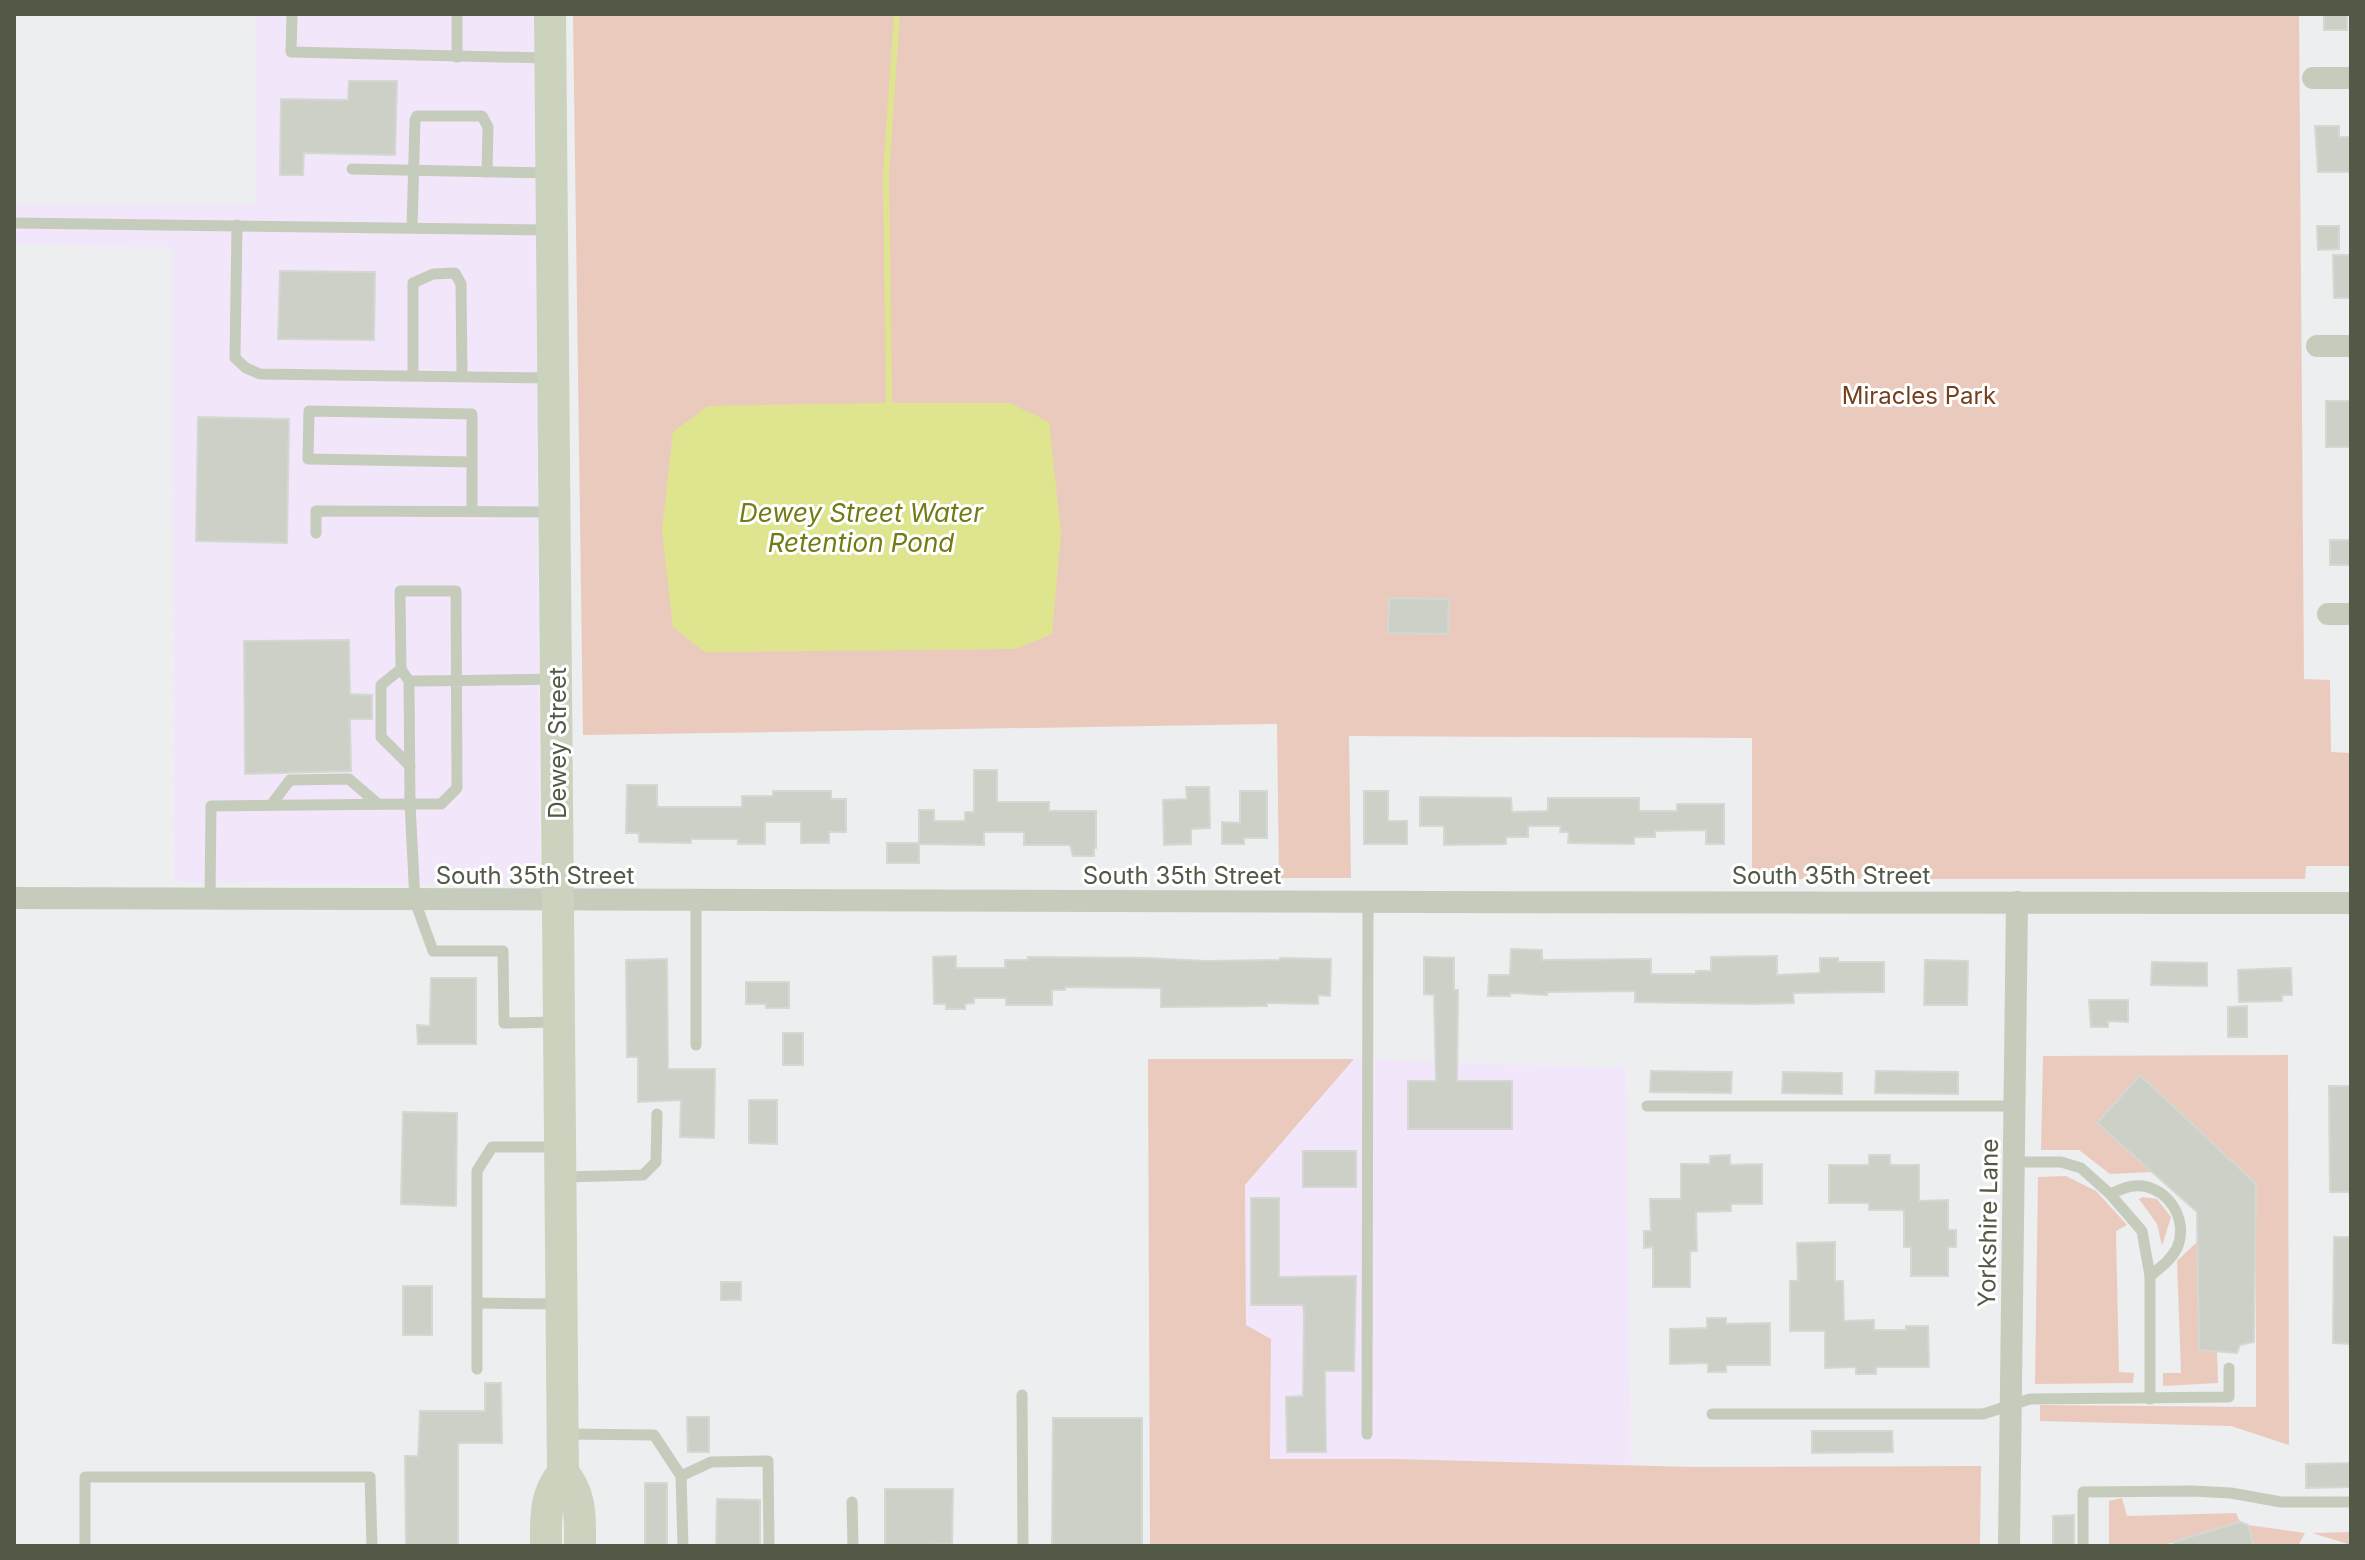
<svg xmlns="http://www.w3.org/2000/svg" width="2365" height="1560" viewBox="0 0 2365 1560" font-family="Inter,sans-serif">
<style>
.commercial{fill:#f2e7fa}
.green{fill:#ebcabe}
.water{fill:#dee58e}
.lines{fill:none;stroke-linecap:round;stroke-linejoin:round}
.stream{stroke:#dee58e;stroke-width:6}
.building{fill:#ccd0c7;stroke:#d4d8d2;stroke-width:2}
.lane{stroke:#c6ccbc;stroke-width:11}
.street{stroke:#c6ccbc;stroke-width:22}
.secondary{stroke:#cbd3bf;stroke-width:32}
.labels{text-anchor:middle;dominant-baseline:central;stroke-width:6;stroke-linejoin:round;paint-order:stroke}
.park-label{font-size:24px;fill:#753e1d;stroke:#fff}
.street-label{font-size:24px;fill:#535947;stroke:#fff}
.water-label{font-size:26px;font-style:italic;fill:#727b14;stroke:#fff}
</style>
<rect width="100%" height="100%" fill="#edeef0"/>
<g class="commercial">
<path d="M255,14H534L540,863L535,875L519,883L492,885L174,882L173,248L14,244V205H256Z"/>
<path d="M1354,1059L1626,1068L1631,1466L1397,1459H1269L1271,1339L1246,1325L1245,1185Z"/>
</g>
<g class="green">
<path d="M573,14H2299L2304,679L2330,680L2331,752L2351,753V866H2306L2305,879H1752V738L1349,736L1351,878H1279L1277,724L583,735Z"/>
<path d="M2288,1055L2289,1445L2231,1426L2040,1421V1405L2256,1407V1184L2140,1075L2098,1123L2151,1172L2110,1174L2079,1150H2041L2043,1056Z"/>
<path d="M1148,1059H1354L1245,1185L1246,1325L1271,1339L1270,1459H1397L1693,1467L1981,1466L1980,1546H1150Z"/>
<path d="M2066,1176L2096,1191L2127,1225L2116,1231L2119,1372L2134,1373L2133,1383L2035,1384L2038,1177Z"/>
<path d="M2143,1197L2157,1199L2171,1217L2162,1246L2157,1224L2139,1199Z"/>
<path d="M2197,1242L2199,1350L2217,1351L2218,1383L2163,1386V1373H2181L2177,1261Z"/>
<path d="M2122,1498L2127,1516L2236,1513L2240,1522L2161,1546H2109V1501Z"/>
<path d="M2248,1525L2305,1533L2298,1546H2254Z"/>
<path d="M2351,1532V1545L2312,1533Z"/>
</g>
<path class="water" d="M889,403H1010L1049,422L1061,533L1052,634L1015,649L705,652L673,627L662,531L673,432L708,406Z"/>
<g class="lines">
<path class="stream" d="M889,403L886,174L897,14"/>
</g>
<g class="building">
<rect x="2324" y="14" width="23" height="16"/>
<path d="M349,81H397L395,155L304,153L303,175H280L281,99L348,100Z"/>
<path d="M2315,126H2339V137H2350L2351,172H2318Z"/>
<path d="M2317,226H2339V249L2318,250Z"/>
<path d="M2333,255H2351V298H2334Z"/>
<path d="M280,271L375,272L374,340L278,339Z"/>
<rect x="2326" y="401" width="25" height="46"/>
<path d="M198,417L289,419L287,543L196,541Z"/>
<rect x="2330" y="540" width="21" height="25"/>
<path d="M1389,598L1449,599L1448,634L1388,633Z"/>
<path d="M349,640L350,694L372,695V719H350L351,771L245,774L244,641Z"/>
<path d="M974,770H997V802H1049V811H1096V848H1094V856H1073L1070,845H1024V832H984V845L919,844V810H934V821H965V812H974Z"/>
<path d="M627,785H657V807H742V796H773V791H831V799H846V832H829V843H801V822H765V844H738V839H691V843L639,842V833H626Z"/>
<path d="M1186,787H1209L1210,828L1191,829V844L1164,845L1163,800L1187,799Z"/>
<path d="M1240,791H1267V838H1244V844H1222V822L1240,823Z"/>
<path d="M1364,791H1388V821H1407V844H1364Z"/>
<path d="M1420,797L1511,798L1512,812L1548,811V798H1639V811H1677V804H1724V844H1706V830L1655,831V837H1634V844L1568,843L1569,832H1560L1561,826H1528V837H1506V844L1444,845V826H1420Z"/>
<rect x="887" y="843" width="32" height="20"/>
<path d="M1511,949L1542,950V960L1651,959V974H1696V971H1711V957L1777,956V975L1820,973V958H1838V962H1884V992L1793,993L1794,1003L1756,1004L1635,1002V991L1547,992V995L1510,993V996H1488L1489,975H1510Z"/>
<path d="M956,956V968H1005V960H1028V957L1146,958L1206,961L1280,960V958L1331,959L1330,996L1318,995V1004L1267,1003V1006L1161,1007V988L1065,987V990H1052V1005H1006V998H974V1003L965,1004V1009H946V1004H934L933,957Z"/>
<path d="M1424,957L1454,958V990H1458L1457,1081H1512V1129H1408V1081H1436L1434,995L1424,994Z"/>
<path d="M667,959L668,1069H715L714,1138L680,1137L681,1100L638,1102V1057H627L626,960Z"/>
<path d="M1925,960L1968,961L1967,1005H1924Z"/>
<path d="M2152,962L2207,963V986L2151,985Z"/>
<path d="M2291,968L2292,995H2282V1001L2239,1002L2238,970Z"/>
<path d="M431,978H476V1044H418L417,1025L430,1026Z"/>
<path d="M746,982H789V1008H766V1004H746Z"/>
<path d="M2089,1000H2128V1022L2108,1021V1027H2091Z"/>
<path d="M2247,1006V1037H2228V1007Z"/>
<rect x="783" y="1033" width="20" height="32"/>
<path d="M1651,1071L1732,1072L1731,1093L1650,1092Z"/>
<path d="M1876,1071L1958,1072V1094L1875,1093Z"/>
<path d="M1783,1072L1842,1073V1094L1782,1093Z"/>
<path d="M2140,1075L2256,1184L2254,1342L2240,1345L2237,1353L2199,1350L2197,1212L2097,1123Z"/>
<path d="M2329,1086H2351V1192H2330Z"/>
<path d="M749,1100H777V1144L749,1143Z"/>
<path d="M403,1112L457,1113L456,1206L401,1204Z"/>
<rect x="1303" y="1151" width="53" height="36"/>
<path d="M1730,1155V1165L1762,1164V1204H1731V1211L1696,1212L1697,1251H1690V1287H1653V1247L1644,1248V1231H1651L1650,1199H1681V1164H1710V1156Z"/>
<path d="M1869,1155H1890V1165H1919V1201L1948,1200V1230H1956V1247H1948V1276H1911V1247H1904V1210H1869V1203H1829V1165H1869Z"/>
<path d="M1251,1198H1279V1277L1356,1276L1354,1371H1325L1326,1452H1287L1286,1397L1303,1396L1304,1313L1303,1305H1251Z"/>
<path d="M2334,1237H2351V1344L2333,1343Z"/>
<path d="M1835,1242V1281H1843L1844,1321L1874,1320V1330H1906V1326H1928L1929,1367H1876V1374H1856V1367L1825,1368V1331H1790V1281H1798L1797,1243Z"/>
<rect x="721" y="1282" width="20" height="18"/>
<rect x="403" y="1286" width="29" height="49"/>
<path d="M1707,1318H1726V1324L1770,1323V1365H1726V1372H1708V1363L1670,1364V1329L1707,1328Z"/>
<path d="M485,1383H501L502,1443H458V1546H406L405,1456H418L420,1411H485Z"/>
<path d="M687,1417H709V1452H688Z"/>
<path d="M1053,1418H1142V1546H1052Z"/>
<path d="M1812,1431H1892L1893,1452L1812,1453Z"/>
<path d="M2351,1463V1487L2306,1488V1464Z"/>
<rect x="645" y="1483" width="22" height="63"/>
<path d="M885,1489H953L952,1544L885,1546Z"/>
<path d="M717,1499L760,1500V1546H716Z"/>
<path d="M2074,1515V1546H2053V1516Z"/>
<path d="M2240,1522L2248,1525L2254,1546H2174L2173,1542Z"/>
</g>
<g class="lines">
<g class="lane">
<path d="M292,14L291,52L546,58"/>
<path d="M457,14V57"/>
<path d="M352,169L551,173"/>
<path d="M14,223L547,230"/>
<path d="M237,225L235,358L246,368L260,374L552,378"/>
<path d="M412,227L415,120L417,116H482L488,127L487,172"/>
<path d="M413,376V283L433,274L455,273L461,284L462,376"/>
<path d="M472,462L308,459L309,411L472,414V511"/>
<path d="M316,533V511L550,512"/>
<path d="M401,669L381,685V737L410,766"/>
<path d="M409,681L401,669L400,591H456L457,788L441,804H410L409,681C457,681 505,680 553,679"/>
<path d="M271,805L290,780L349,779L378,804"/>
<path d="M210,900L211,806L410,804L415,901L433,951H503L504,1023L558,1022"/>
<path d="M696,902V1045"/>
<path d="M1647,1106H2016"/>
<path d="M2016,1162H2061L2081,1168L2110,1194L2142,1231L2150,1276V1399"/>
<path d="M565,1177L643,1175L656,1162L657,1114"/>
<path d="M2110,1194C2117,1191 2127,1186 2134,1186C2166,1183 2190,1219 2177,1248C2171,1260 2160,1268 2150,1276"/>
<path d="M477,1303L557,1304"/>
<path d="M477,1369V1171L492,1147H559"/>
<path d="M1022,1395L1023,1546"/>
<path d="M1712,1414H1983L2030,1399L2229,1397V1368"/>
<path d="M567,1434L654,1435L681,1476L683,1546"/>
<path d="M1367,1434L1368,901"/>
<path d="M681,1476L711,1462L768,1461L769,1546"/>
<path d="M852,1502L853,1546"/>
<path d="M85,1546V1477H370L372,1546"/>
<path d="M2083,1546V1492L2192,1491L2231,1493L2281,1502H2351"/>
</g>
<g class="street">
<path d="M2313,78H2351"/>
<path d="M2317,346H2351"/>
<path d="M2328,614H2351"/>
<path d="M14,898C793,904 1572,901 2351,903"/>
<path d="M2009,1546L2017,902"/>
</g>
<g class="secondary">
<path d="M563,1473C582,1494 580,1519 580,1546"/>
<path d="M546,1546C546,1519 544,1495 563,1473L550,14"/>
</g>
</g>
<g class="labels">
<g class="park-label">
<text x="1919" y="395">Miracles Park</text>
</g>
<g class="street-label">
<text transform="translate(557 743) rotate(-90)">Dewey Street</text>
<text x="535" y="875">South 35th Street</text>
<text x="1182" y="875">South 35th Street</text>
<text x="1831" y="875">South 35th Street</text>
<text transform="translate(1988 1223) rotate(-89)">Yorkshire Lane</text>
</g>
<g class="water-label">
<text x="861" y="512">Dewey Street Water<tspan x="861" dy="30">Retention Pond</tspan></text>
</g>
</g>
<rect width="2365" height="1560" fill="none" stroke="#535947" stroke-width="32"/>
</svg>
